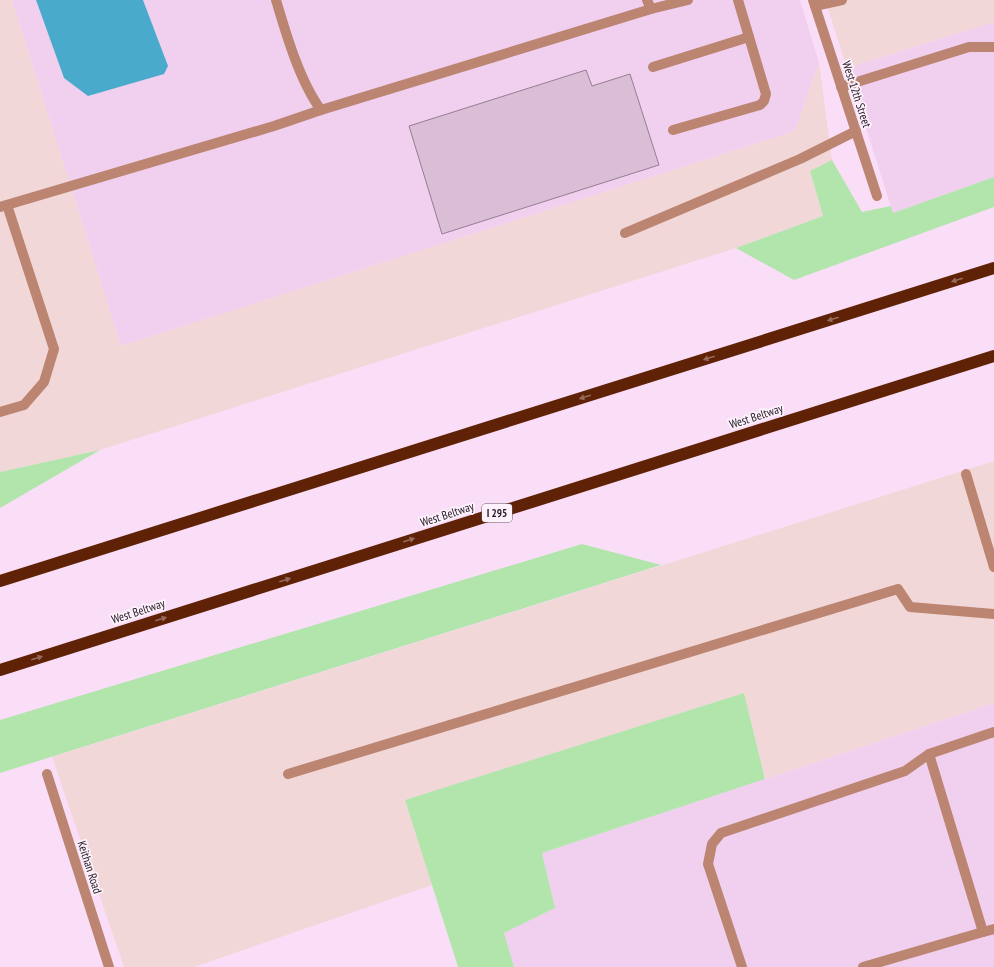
<svg xmlns="http://www.w3.org/2000/svg" width="994" height="967" viewBox="0 0 994 967" font-family="'PT Sans Narrow',sans-serif">
<style>
.built{fill:#f1d0ef}
.industrial{fill:#f2d7d8}
.green{fill:#b1e5ab}
.water{fill:#4aaacb}
.building{fill:#d9bed6;stroke:#957d93}
.lines{fill:none;stroke-linecap:round;stroke-linejoin:round}
.minor{stroke:#bb8571;stroke-width:10}
.highway{stroke:#602206;stroke-width:12}
.oneway{fill:#976b5c}
.labels{text-anchor:middle;dominant-baseline:central;stroke-width:3.5;stroke-linejoin:round;paint-order:stroke}
.shield{fill:#fdf2fc;stroke:#645a63;stroke-width:1}
.shield-label{font-size:11px;font-weight:bold;fill:#231922}
.street-label{font-size:12px;fill:#231922;stroke:#fdf2fc}
</style>
<rect width="100%" height="100%" fill="#fadef8"/>
<g class="built">
<path d="M12,0H36L64,78L167,65L143,0H800L819,62L795,131L121,346Z"/>
<path d="M994,22V177L893,213L847,68Z"/>
<path d="M994,703V967H514L504,933L555,908L542,853Z"/>
</g>
<g class="industrial">
<path d="M0,0H12L121,346L795,131L819,62L832,160L810,171L823,216L736,248L100,450L0,472Z"/>
<path d="M825,0H994V22L847,68Z"/>
<path d="M994,461V703L765,779L744,693L405,800L432,885L194,967H124L52,757Z"/>
</g>
<g class="green">
<path d="M832,160L862,212L891,206L893,213L994,177V207L794,280L736,248L823,216L810,171Z"/>
<path d="M100,450L0,508V472Z"/>
<path d="M582,544L661,565L0,773V720Z"/>
<path d="M744,693L765,779L542,853L555,908L504,933L514,967H458L405,800Z"/>
</g>
<path class="water" d="M36,0H143L168,66L164,74L88,96L64,78Z"/>
<path class="building" d="M586,70L592,86L630,74L659,165L442,234L409,126Z"/>
<g class="lines">
<g class="minor">
<path d="M276,0C286,34 300,82 321,110L651,9L688,0"/>
<path d="M647,0L651,9"/>
<path d="M813,0L877,196"/>
<path d="M815,6L842,0"/>
<path d="M653,67L749,37"/>
<path d="M841,87L969,47H994"/>
<path d="M673,130L760,105L764,101L766,94L738,0"/>
<path d="M0,207L274,126L321,110"/>
<path d="M625,233L800,159L856,131"/>
<path d="M0,412L24,405L44,382L54,349L7,205"/>
<path d="M966,474L994,567"/>
<path d="M994,732L929,754L983,932L994,929"/>
<path d="M47,774L109,967"/>
<path d="M288,774L898,589L910,607L994,614"/>
<path d="M742,967L708,864L712,844L721,833L905,771L929,754"/>
<path d="M863,967L983,932"/>
</g>
<g class="highway">
<path d="M0,581L994,268"/>
<path d="M0,670L994,356"/>
</g>
</g>
<defs><path id="oneway-solid" d="M-6-.8H1V-3.2L6.5 0L1 3.2V.8H-6Z"/></defs>
<g class="oneway">
<use href="#oneway-solid" transform="translate(957 280) rotate(163)"/>
<use href="#oneway-solid" transform="translate(833 319) rotate(163)"/>
<use href="#oneway-solid" transform="translate(709 358) rotate(163)"/>
<use href="#oneway-solid" transform="translate(585 397) rotate(163)"/>
<use href="#oneway-solid" transform="translate(409 540) rotate(-18)"/>
<use href="#oneway-solid" transform="translate(285 580) rotate(-18)"/>
<use href="#oneway-solid" transform="translate(161 619) rotate(-18)"/>
<use href="#oneway-solid" transform="translate(37 658) rotate(-18)"/>
</g>
<g class="labels">
<rect class="shield" x="482" y="504" width="30" height="18" rx="3"/>
<g class="shield-label">
<text x="497" y="513">I 295</text>
</g>
<g class="street-label">
<text transform="translate(857 94) rotate(72)">West 12th Street</text>
<text transform="translate(756 416) rotate(-18)">West Beltway</text>
<text transform="translate(447 514) rotate(-18)">West Beltway</text>
<text transform="translate(138 611) rotate(-18)">West Beltway</text>
<text transform="translate(90 867) rotate(72)">Keithan Road</text>
</g>
</g>
</svg>
